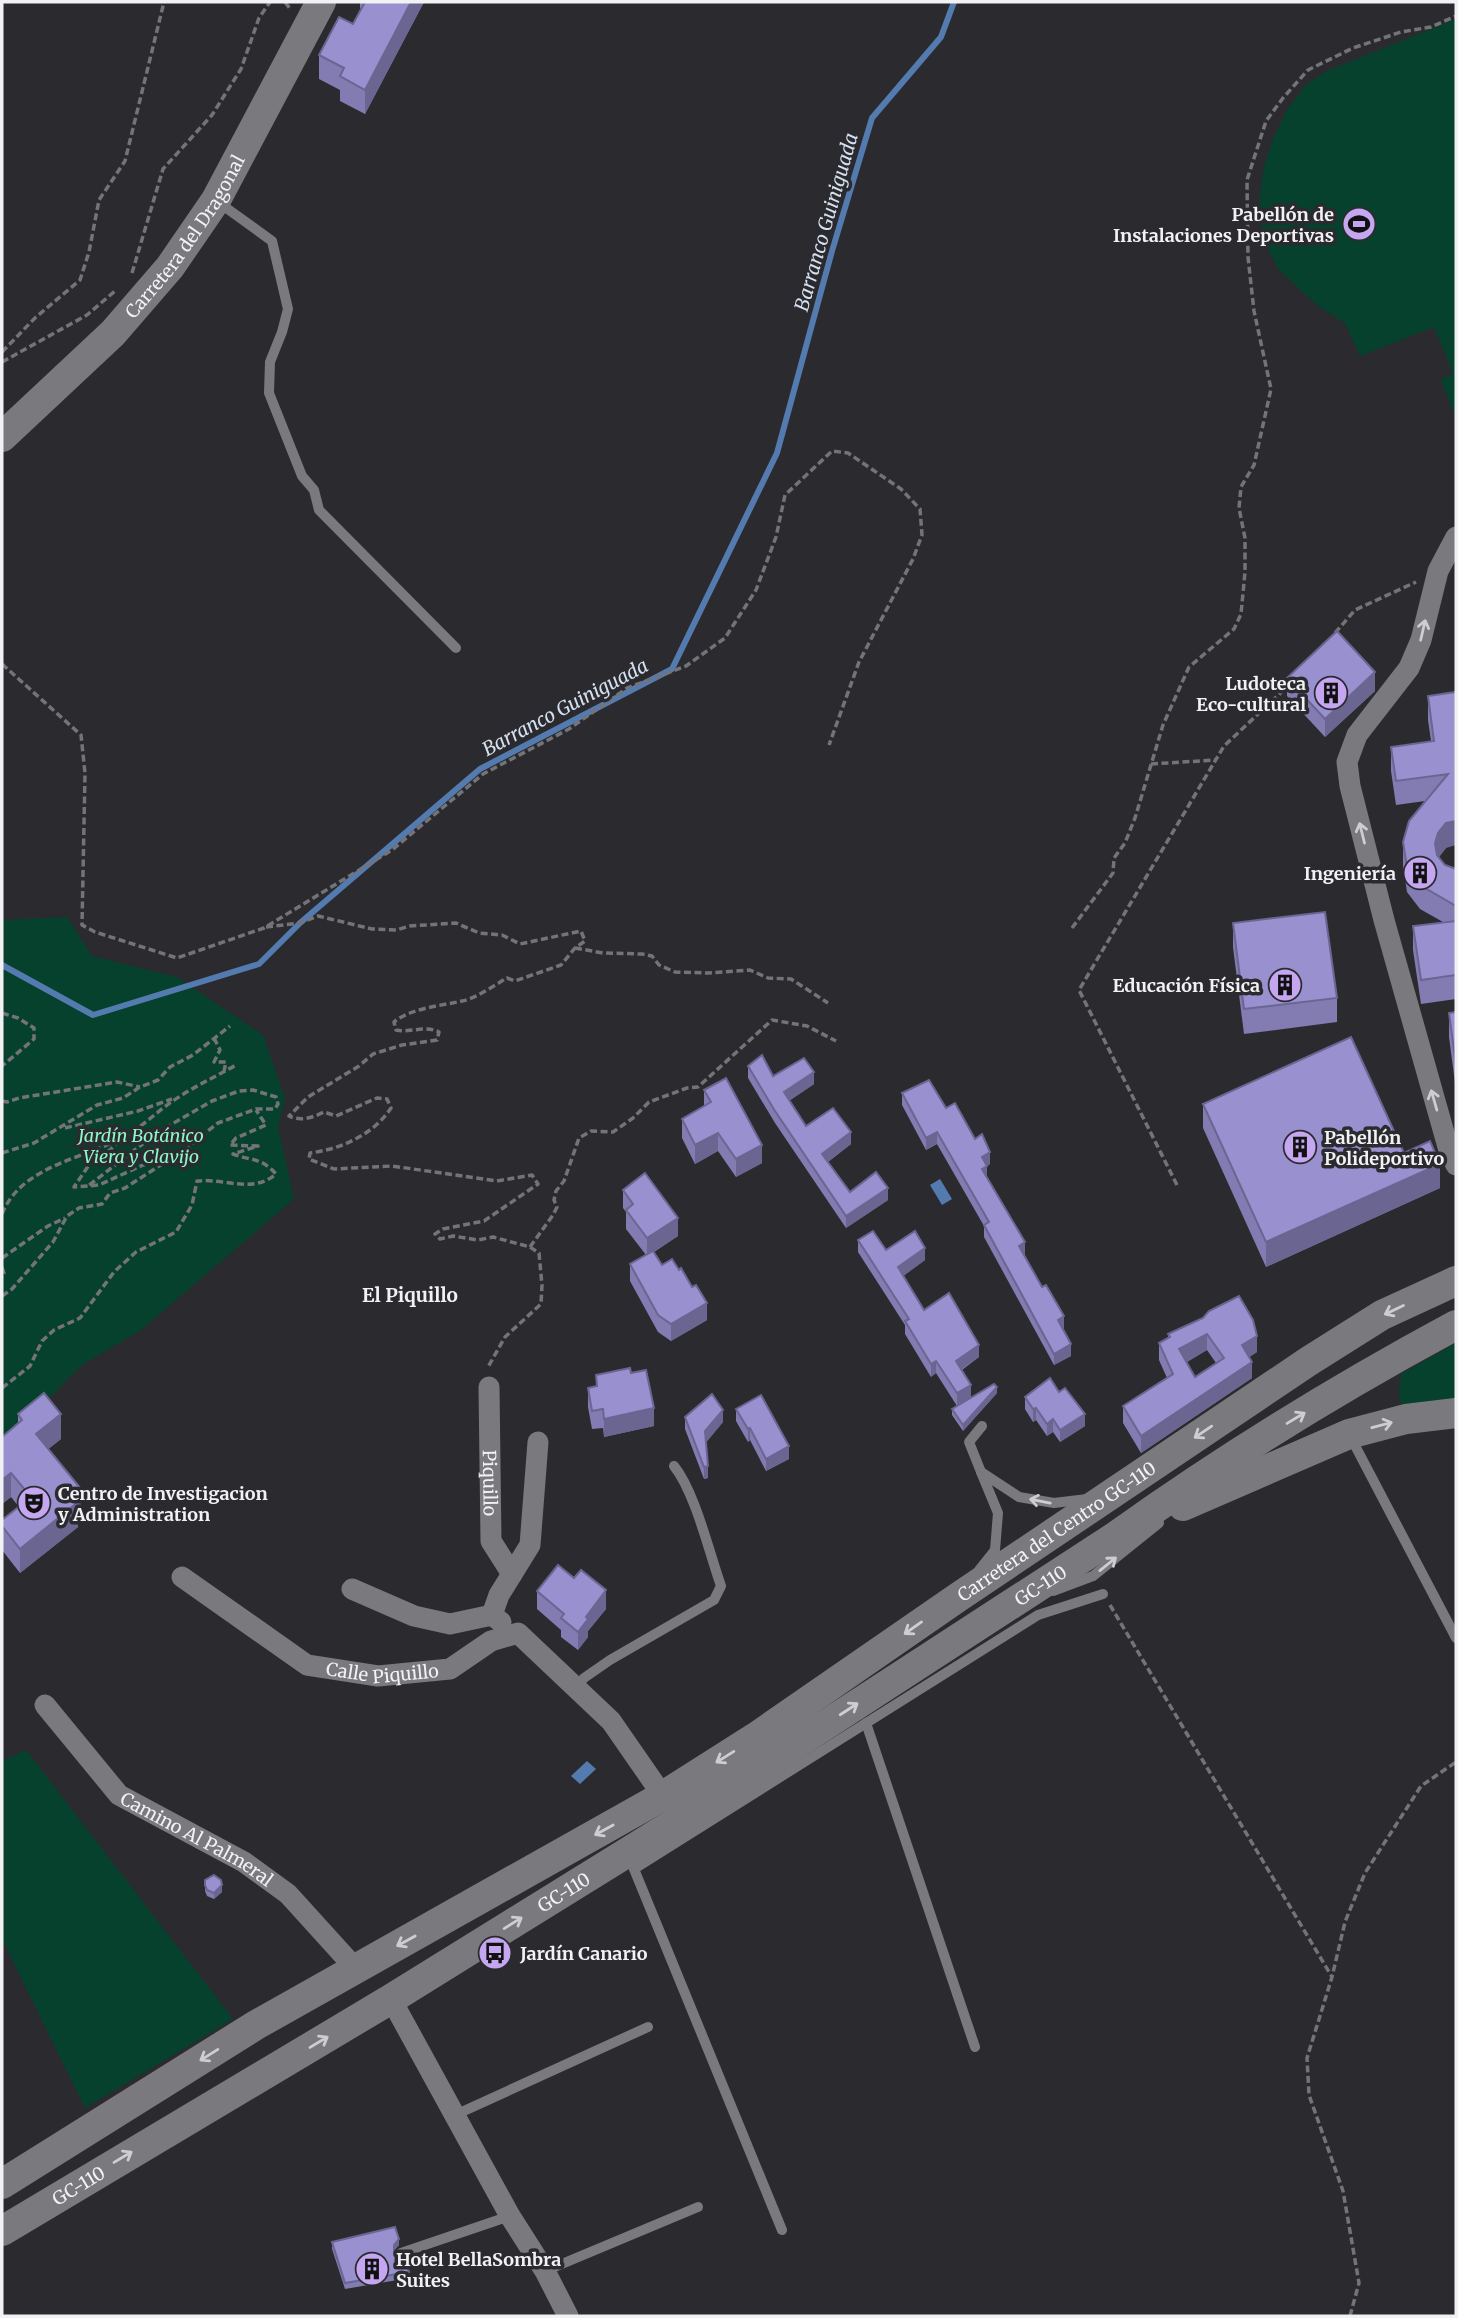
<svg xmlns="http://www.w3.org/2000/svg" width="1458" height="2318" viewBox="0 0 1458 2318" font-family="Merriweather,serif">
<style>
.green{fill:#05412c}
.water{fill:#547baf}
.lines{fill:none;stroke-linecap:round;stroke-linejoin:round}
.stream{stroke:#547baf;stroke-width:6}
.path{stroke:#747377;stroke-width:3.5;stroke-dasharray:7 3.5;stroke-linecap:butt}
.service{stroke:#79797e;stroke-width:10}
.minor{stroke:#79797e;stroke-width:21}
.secondary{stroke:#79797e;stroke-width:30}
.wall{fill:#837cb2;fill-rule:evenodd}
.shaded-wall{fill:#6a6591}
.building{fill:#9890cf;stroke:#6a6591;stroke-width:2;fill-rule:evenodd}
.oneway{stroke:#cecdd1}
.labels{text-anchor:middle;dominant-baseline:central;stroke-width:7;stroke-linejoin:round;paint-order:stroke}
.poi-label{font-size:18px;font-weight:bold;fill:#f2f1f4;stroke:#2b2b2f;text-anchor:end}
.street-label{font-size:18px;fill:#f2f1f4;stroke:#2b2b2f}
.park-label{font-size:18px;font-style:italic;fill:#8cf8c8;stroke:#2b2b2f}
.water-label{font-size:19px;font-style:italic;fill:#d5e0f0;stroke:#2b2b2f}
.neighbourhood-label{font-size:19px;font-weight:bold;fill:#f2f1f4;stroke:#2b2b2f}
</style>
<rect width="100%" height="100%" fill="#2b2b2f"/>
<g class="green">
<path d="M1456,19V418L1441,380L1453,373L1434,327L1360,356L1345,323L1318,306L1279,270L1264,242L1259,206L1263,170L1273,139L1287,110L1306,85L1327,71Z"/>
<path d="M67,917L92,956L177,977L263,1035L285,1098L278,1127L294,1199L141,1330L82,1365L2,1446V920Z"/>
<path d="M1456,1343V1403L1411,1407L1401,1403L1399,1392L1401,1374Z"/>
<path d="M26,1750L233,2019L85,2108L2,1939V1761Z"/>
</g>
<g class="water">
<path d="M940,1179L952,1199L942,1205L930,1185Z"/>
<path d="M587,1761L596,1769L580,1784L571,1776Z"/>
</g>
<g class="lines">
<path class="stream" d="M2,965L93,1015L259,964L300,923L480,769L672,669L777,453L832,251L872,118L941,37L954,2"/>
<g class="path">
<path d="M285,2L291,10"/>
<path d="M132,273L163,169L212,115L241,69L259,18L270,2"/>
<path d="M2,352L35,318L80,280L89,252L99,200L125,161L164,2"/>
<path d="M2,362L87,315L115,291"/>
<path d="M1335,633L1355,610L1416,582"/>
<path d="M2,664L81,735L85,773L82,925L95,932L177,958L264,928L392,850L483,774L569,729L627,688L686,666L725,638L756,590L776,537L785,495L832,451L848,453L901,489L920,509L922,535L913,559L859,662L829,745"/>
<path d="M1151,764L1215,760"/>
<path d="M266,927L300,923L318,916L372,929L396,930L410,926L456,923L479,933L502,935L520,944L581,931L585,941L575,948L561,965L515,981L507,978C493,986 477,998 462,1001C440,1006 411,1008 394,1022L396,1030C411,1033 425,1025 439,1032L437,1040L402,1045L373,1054L359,1066L308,1097L289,1116C301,1122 314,1117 324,1112L336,1116L377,1098L387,1099L391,1108C373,1135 341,1149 310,1153L309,1159L334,1169L392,1166L497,1181L532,1175L538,1184L484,1221L443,1229L435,1234L440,1239L453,1236L478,1240L493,1237L530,1247L539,1253L542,1285L541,1304L505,1337L488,1367"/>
<path d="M1072,928L1113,873L1114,858L1125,843L1135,818L1163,725L1189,667L1234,629L1241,614L1245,572V538L1239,508L1241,487L1254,465L1271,389L1254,311L1248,257L1247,180L1266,121L1283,98L1308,70L1353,48L1401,32L1431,27L1456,16"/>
<path d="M575,948L603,953L642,954L652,956L659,965L675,972L707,973L750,970L768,978L791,979L828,1003"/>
<path d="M2,1013L18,1018L34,1028V1039L2,1066"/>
<path d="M214,1038L220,1050L214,1062H226L224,1071"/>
<path d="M2,1101L7,1102L19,1098L117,1082L140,1087"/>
<path d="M65,1128L138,1111L172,1099"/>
<path d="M120,1140L110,1150L91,1162L74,1187L99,1185L143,1165L165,1160"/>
<path d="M2,1153L34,1143L97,1105L123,1098L140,1087L158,1080L170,1067L193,1055L230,1026"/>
<path d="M1177,1185L1079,990L1224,746L1288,686"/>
<path d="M2,1214C21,1166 83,1159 122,1138C143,1127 159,1109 179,1097C197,1085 217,1076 236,1065"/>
<path d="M530,1247L553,1215L557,1207L554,1200L556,1191L564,1181L579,1138L591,1131L613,1132L633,1118L649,1102L687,1088L698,1087L772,1020L807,1026L836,1041"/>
<path d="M2,1258L48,1226L65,1218"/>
<path d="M2,1267L4,1273L2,1277"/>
<path d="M2,1296L12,1289L53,1242L67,1216L79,1208L102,1204L110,1193L125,1188L170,1159L185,1152L195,1141L218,1123L256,1109H275L278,1104L276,1097L253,1090L239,1091L212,1101L158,1132L88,1186"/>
<path d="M2,1388L30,1366L42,1341L54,1330L80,1318L114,1272L136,1252L176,1232L192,1205L197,1181C224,1178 253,1194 276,1174C261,1157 251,1161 233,1154L258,1146L230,1145L236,1138L266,1125L256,1110"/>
<path d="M1110,1605L1332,1977"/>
<path d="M1350,2316L1359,2283L1343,2191L1309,2095L1307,2058L1332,1977L1345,1922L1365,1873L1421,1786L1456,1762"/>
</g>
<g class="service">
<path d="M218,202L272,241L288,309L282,332L270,362L269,393L302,476L314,490L319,510L456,648"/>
<path d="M1350,1436L1456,1638"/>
<path d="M981,1472L969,1442L982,1426"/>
<path d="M979,1570L995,1550L998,1513L981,1472L1019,1497L1054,1503L1087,1499"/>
<path d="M1053,1591L1093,1576L1159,1523"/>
<path d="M576,1687L584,1678L610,1660L714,1600L721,1586C709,1552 695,1492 674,1466"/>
<path d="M866,1723L975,2047"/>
<path d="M455,2115L648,2027"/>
<path d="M782,2230L634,1869L1038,1615L1103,1594"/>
<path d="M401,2253L510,2216"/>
<path d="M545,2271L698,2207"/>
</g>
<g class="minor">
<path d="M1456,537L1438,571L1421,640L1409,668L1357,735L1347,762L1350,786L1384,920L1448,1147L1456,1165"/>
<path id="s1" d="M489,1387L491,1541L512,1574"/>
<path id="s2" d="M182,1577L307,1665L378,1676L450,1669L491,1641L518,1633L611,1721L663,1796"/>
<path d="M352,1589L414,1616L450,1624L492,1615L501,1622"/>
<path d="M492,1615L499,1595L530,1545L538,1442"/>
<path id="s3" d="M45,1705L119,1795L244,1862L288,1894L356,1969"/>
<path d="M391,1999L510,2216L545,2271L568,2316"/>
</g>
<g class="secondary">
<path id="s4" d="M2,437L113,333L170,267L216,200L321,2"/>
<path d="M1183,1506L1349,1434L1406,1419L1456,1413"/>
<path id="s5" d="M2,2184L256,2025L663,1796L756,1737L957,1598L1309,1361L1382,1315L1456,1281"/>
<path id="s6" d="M2,2231L391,1999L670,1826L1116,1536C1225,1458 1339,1388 1456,1325"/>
</g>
</g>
<g class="wall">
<path d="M360,2H424L365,114L340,101V90L319,79V55L353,24L361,9L360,8Z"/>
<path d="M1287,678L1375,691L1325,737L1287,696Z"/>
<path d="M1456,692L1446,848L1439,857L1445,865L1456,869V999L1421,1004L1413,950V926L1443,922L1420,909L1407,892L1403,866V842L1425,801L1396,805L1391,771V747L1431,741L1428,720V696Z"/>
<path d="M1233,923L1337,998V1022L1244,1034L1233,947Z"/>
<path d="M1456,1012V1090L1449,1037V1013Z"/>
<path d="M748,1066L773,1076L814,1084L789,1101L806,1126L851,1144L828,1162L850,1192L888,1200L846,1228L775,1123L748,1078Z"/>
<path d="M704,1090L762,1163L736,1177L718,1151L695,1164L682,1138V1119L704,1106Z"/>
<path d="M902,1093L946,1108L990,1164L987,1166V1178L1025,1254L1024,1255L1064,1328L1063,1329L1071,1356L1054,1365L984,1237V1226L937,1144L926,1150L902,1105Z"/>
<path d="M1203,1104L1404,1153L1440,1188L1266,1267L1203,1128Z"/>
<path d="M623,1190L678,1236L654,1252L662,1265L707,1320L671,1341L658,1332L630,1281V1264L646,1255L626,1229V1212L623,1208Z"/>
<path d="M858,1240L886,1250L925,1260L903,1276L924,1310L979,1357L962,1370L971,1397L957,1406L936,1373L931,1377L905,1334V1325L858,1252Z"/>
<path d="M1203,1318L1257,1352L1249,1357L1252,1378L1141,1453L1123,1423V1406L1167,1378L1159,1360V1343L1168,1338V1334ZM1207,1350L1216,1363L1195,1377L1187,1362Z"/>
<path d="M631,1373L654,1426L604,1437L603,1428L592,1429L588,1407V1388L596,1386V1375Z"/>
<path d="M1059,1392L1085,1426L1060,1442L1053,1432L1047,1436L1036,1420L1033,1422L1025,1409V1397Z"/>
<path d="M997,1393L963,1431L952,1415V1409Z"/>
<path d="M736,1409L789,1459L766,1471L750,1440L748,1442L736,1421Z"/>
<path d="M18,1414L61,1439L48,1449L81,1514L78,1516V1527L20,1573L2,1550V1520L19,1507L11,1497L2,1504V1437L18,1424Z"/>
<path d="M685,1417L723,1422L706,1442L708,1478L704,1479L685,1429Z"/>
<path d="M537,1591L606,1609L588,1631V1637L578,1650L561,1637V1630L537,1609Z"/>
<path d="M205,1880L222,1892L214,1899L207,1896L205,1891Z"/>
<path d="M332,2242L399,2245L394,2250L409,2272V2278L345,2289L332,2249Z"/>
</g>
<g class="shaded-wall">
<path d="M411,2H424L365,114V90Z"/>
<path d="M1375,672V691L1325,737V719Z"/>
<path d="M1456,821V845L1446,848L1438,858L1435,843L1438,833L1446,823Z"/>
<path d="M814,1072V1084L784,1104V1092Z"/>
<path d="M851,1132V1144L822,1166V1154Z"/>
<path d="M937,1132V1144L926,1150V1138Z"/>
<path d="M718,1133V1151L695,1164V1145Z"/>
<path d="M762,1145V1163L736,1177V1159Z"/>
<path d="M990,1152V1164L982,1169V1157Z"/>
<path d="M1440,1164V1188L1266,1267V1242Z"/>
<path d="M987,1166V1178L982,1169Z"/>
<path d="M888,1188V1200L846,1228V1216Z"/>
<path d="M678,1218V1236L647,1256V1238Z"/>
<path d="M1025,1242V1254L1019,1258V1246Z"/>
<path d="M925,1248V1260L898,1280V1267Z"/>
<path d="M707,1303V1320L671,1341V1324Z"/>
<path d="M1064,1316V1328L1058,1332V1320Z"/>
<path d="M1207,1334V1350L1179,1366V1349Z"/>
<path d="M1257,1336V1352L1242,1362V1345Z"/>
<path d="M1071,1344V1356L1054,1365V1354Z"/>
<path d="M979,1345V1357L956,1373V1361Z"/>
<path d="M936,1361V1373L931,1377V1364Z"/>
<path d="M1252,1362V1378L1141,1453V1436Z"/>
<path d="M971,1385V1397L957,1406V1393Z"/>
<path d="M997,1387V1393L963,1431V1425Z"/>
<path d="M654,1408V1426L604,1437V1419Z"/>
<path d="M1036,1408V1420L1033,1422V1409Z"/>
<path d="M723,1410V1422L705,1444V1431Z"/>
<path d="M61,1414V1439L36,1459V1434Z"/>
<path d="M1085,1414V1426L1060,1442V1430Z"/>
<path d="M1053,1419V1432L1047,1436V1424Z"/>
<path d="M750,1428V1440L748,1442V1429Z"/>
<path d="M789,1446V1459L766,1471V1459Z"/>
<path d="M708,1466V1478L704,1479V1467Z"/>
<path d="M11,1473V1497L2,1504V1480Z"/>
<path d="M81,1489V1514L78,1516V1527L20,1573V1549L73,1496Z"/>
<path d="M606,1590V1609L588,1631V1637L578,1650V1632L586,1617Z"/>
<path d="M222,1885V1892L214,1899V1893Z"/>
<path d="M399,2239V2245L394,2251V2245Z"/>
</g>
<g class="building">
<path d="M365,2H411L365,90L340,76L344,68L319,55L339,17L353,24Z"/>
<path d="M1337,631L1375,672L1325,719L1287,678Z"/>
<path d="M1456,692V821L1446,823L1438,833L1435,843L1437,855L1445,865L1456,869V906L1420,885L1407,867L1403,842L1409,821L1448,774L1396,781L1391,747L1434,741L1428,696Z"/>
<path d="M1325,912L1337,998L1244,1009L1233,923Z"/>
<path d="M1456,921V975L1421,980L1413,926Z"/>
<path d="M1456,1012V1065L1449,1013Z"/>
<path d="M1351,1037L1404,1153L1430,1141L1440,1164L1266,1242L1203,1104Z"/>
<path d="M762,1055L773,1076L804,1058L814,1072L784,1092L806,1126L833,1108L851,1132L822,1154L850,1192L876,1172L888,1188L846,1216L775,1111L748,1066Z"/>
<path d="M726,1078L762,1145L736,1159L718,1133L695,1145L682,1119L711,1102L704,1090Z"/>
<path d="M929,1080L946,1108L955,1103L975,1139L982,1134L990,1152L982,1157L987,1166L982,1169L1025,1242L1019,1246L1042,1287L1046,1285L1064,1316L1058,1320L1071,1344L1054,1354L984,1225L989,1222L937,1132L926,1138L902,1093Z"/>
<path d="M645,1173L678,1218L647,1238L626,1210L633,1204L623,1190Z"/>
<path d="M873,1231L886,1250L915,1231L925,1248L898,1267L924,1310L949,1293L979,1345L956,1361L971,1385L957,1393L936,1361L931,1364L905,1321L909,1319L858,1240Z"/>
<path d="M653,1251L662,1265L672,1259L679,1270L681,1268L692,1287L696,1285L707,1303L671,1324L658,1315L630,1264Z"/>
<path d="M1239,1296L1253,1320L1257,1336L1242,1345L1252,1362L1141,1436L1123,1406L1173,1374L1159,1343L1170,1337L1168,1334L1203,1318L1209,1311ZM1207,1334L1224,1358L1195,1377L1179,1349Z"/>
<path d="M630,1368L631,1373L646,1370L654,1408L604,1419L603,1409L592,1411L588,1388L597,1386L596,1375Z"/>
<path d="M1050,1378L1059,1392L1065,1388L1085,1414L1060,1430L1053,1419L1047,1424L1036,1408L1033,1409L1025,1397Z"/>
<path d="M994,1384L997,1387L963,1425L952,1409Z"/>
<path d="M44,1393L61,1414L36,1434L81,1489L73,1496L78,1502L20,1549L2,1526V1520L31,1497L11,1473L2,1480V1437L22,1420L18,1414Z"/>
<path d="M712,1394L723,1410L705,1431L708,1466L704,1467L685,1417Z"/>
<path d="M761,1395L789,1446L766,1459L750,1428L748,1429L736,1409Z"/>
<path d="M558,1565L574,1578L581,1570L606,1590L586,1617L588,1619L578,1632L561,1618L564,1614L537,1591Z"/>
<path d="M214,1875L221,1880L222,1885L214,1893L207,1890L205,1885V1880Z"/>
<path d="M395,2227L399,2239L394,2245V2250L399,2254H404L409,2272L345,2283L332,2242Z"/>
</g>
<defs><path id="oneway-shaft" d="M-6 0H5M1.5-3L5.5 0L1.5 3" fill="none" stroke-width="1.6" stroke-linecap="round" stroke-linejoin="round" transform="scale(1.75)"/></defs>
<g class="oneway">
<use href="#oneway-shaft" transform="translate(1423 630) rotate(-77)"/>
<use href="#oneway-shaft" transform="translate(1362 833) rotate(-104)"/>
<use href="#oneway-shaft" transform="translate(1434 1100) rotate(-106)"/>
<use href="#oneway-shaft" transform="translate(1394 1310) rotate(154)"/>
<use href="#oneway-shaft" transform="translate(1296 1418) rotate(-31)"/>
<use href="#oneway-shaft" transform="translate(1382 1425) rotate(-15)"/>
<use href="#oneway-shaft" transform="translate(1203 1432) rotate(146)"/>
<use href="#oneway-shaft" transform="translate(1040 1501) rotate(-169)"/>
<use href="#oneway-shaft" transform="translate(1108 1564) rotate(-39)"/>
<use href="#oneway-shaft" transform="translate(913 1628) rotate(145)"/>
<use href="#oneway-shaft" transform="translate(849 1709) rotate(-33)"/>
<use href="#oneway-shaft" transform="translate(725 1757) rotate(148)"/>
<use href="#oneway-shaft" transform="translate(604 1830) rotate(151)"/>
<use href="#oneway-shaft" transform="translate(513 1923) rotate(-32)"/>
<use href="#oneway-shaft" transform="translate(406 1941) rotate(151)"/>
<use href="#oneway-shaft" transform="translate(319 2042) rotate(-31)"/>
<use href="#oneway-shaft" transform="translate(209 2055) rotate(148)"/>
<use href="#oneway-shaft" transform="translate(123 2157) rotate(-31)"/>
</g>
<defs>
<symbol id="stadium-disc" viewBox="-11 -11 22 22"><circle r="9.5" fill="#c5a6f0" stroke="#2b2b2f"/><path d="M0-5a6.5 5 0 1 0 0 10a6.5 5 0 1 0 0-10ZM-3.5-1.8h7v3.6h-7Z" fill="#111"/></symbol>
<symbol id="building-disc" viewBox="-11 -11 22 22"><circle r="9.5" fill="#c5a6f0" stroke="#2b2b2f"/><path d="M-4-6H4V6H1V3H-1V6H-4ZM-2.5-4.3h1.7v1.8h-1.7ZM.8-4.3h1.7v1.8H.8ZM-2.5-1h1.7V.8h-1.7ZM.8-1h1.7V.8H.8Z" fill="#111"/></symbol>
<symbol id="theatre-disc" viewBox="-11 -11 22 22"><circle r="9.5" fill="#c5a6f0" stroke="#2b2b2f"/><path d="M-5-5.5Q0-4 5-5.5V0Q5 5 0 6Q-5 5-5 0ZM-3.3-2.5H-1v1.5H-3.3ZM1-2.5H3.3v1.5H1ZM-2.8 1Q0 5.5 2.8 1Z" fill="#111"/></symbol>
<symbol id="bus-disc" viewBox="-11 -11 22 22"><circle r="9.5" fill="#c5a6f0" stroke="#2b2b2f"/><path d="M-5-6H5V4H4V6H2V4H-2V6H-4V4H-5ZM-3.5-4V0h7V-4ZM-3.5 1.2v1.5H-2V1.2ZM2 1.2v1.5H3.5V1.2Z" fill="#111"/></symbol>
</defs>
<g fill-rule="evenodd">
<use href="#stadium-disc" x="1340" y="205" width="38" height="38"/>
<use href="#building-disc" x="1312" y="674" width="38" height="38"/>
<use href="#building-disc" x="1401" y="854" width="38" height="38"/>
<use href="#building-disc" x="1266" y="966" width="38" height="38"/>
<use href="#building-disc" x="1281" y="1128" width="38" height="38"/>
<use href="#theatre-disc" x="15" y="1484" width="38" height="38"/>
<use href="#bus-disc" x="476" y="1934" width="38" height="38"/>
<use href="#building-disc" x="353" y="2250" width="38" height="38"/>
</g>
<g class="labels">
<g class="poi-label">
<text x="1334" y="214">Pabellón de<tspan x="1334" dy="21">Instalaciones Deportivas</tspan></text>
<text x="1306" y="683">Ludoteca<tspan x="1306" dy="21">Eco-cultural</tspan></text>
<text x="1396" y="873">Ingeniería</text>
<text x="1260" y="985">Educación Física</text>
<text x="1324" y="1137" text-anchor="start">Pabellón<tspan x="1324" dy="21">Polideportivo</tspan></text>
<text x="58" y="1493" text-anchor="start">Centro de Investigacion<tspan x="58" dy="21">y Administration</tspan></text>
<text x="520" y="1953" text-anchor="start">Jardín Canario</text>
<text x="396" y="2259" text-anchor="start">Hotel BellaSombra<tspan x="396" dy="21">Suites</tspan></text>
</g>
<g class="street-label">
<text stroke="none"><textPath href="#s4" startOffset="273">Carretera del Dragonal</textPath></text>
<text stroke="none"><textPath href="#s1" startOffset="96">Piquillo</textPath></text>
<text stroke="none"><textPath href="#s5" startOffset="1241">Carretera del Centro GC-110</textPath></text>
<text stroke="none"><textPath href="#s6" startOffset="1223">GC-110</textPath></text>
<text stroke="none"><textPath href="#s2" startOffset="229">Calle Piquillo</textPath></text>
<text stroke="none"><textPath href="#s3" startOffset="206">Camino Al Palmeral</textPath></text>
<text stroke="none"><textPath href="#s6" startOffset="656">GC-110</textPath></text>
<text stroke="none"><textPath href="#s6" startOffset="89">GC-110</textPath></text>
</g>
<g class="park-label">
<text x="141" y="1135">Jardín Botánico<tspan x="141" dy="21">Viera y Clavijo</tspan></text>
</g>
<g class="water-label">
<text transform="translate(826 222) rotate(-74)">Barranco Guiniguada</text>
<text transform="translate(565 707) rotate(-28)">Barranco Guiniguada</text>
</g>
<g class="neighbourhood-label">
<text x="410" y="1295">El Piquillo</text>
</g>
</g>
<rect width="1458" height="2318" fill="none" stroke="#f2f1f4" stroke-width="7"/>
</svg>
